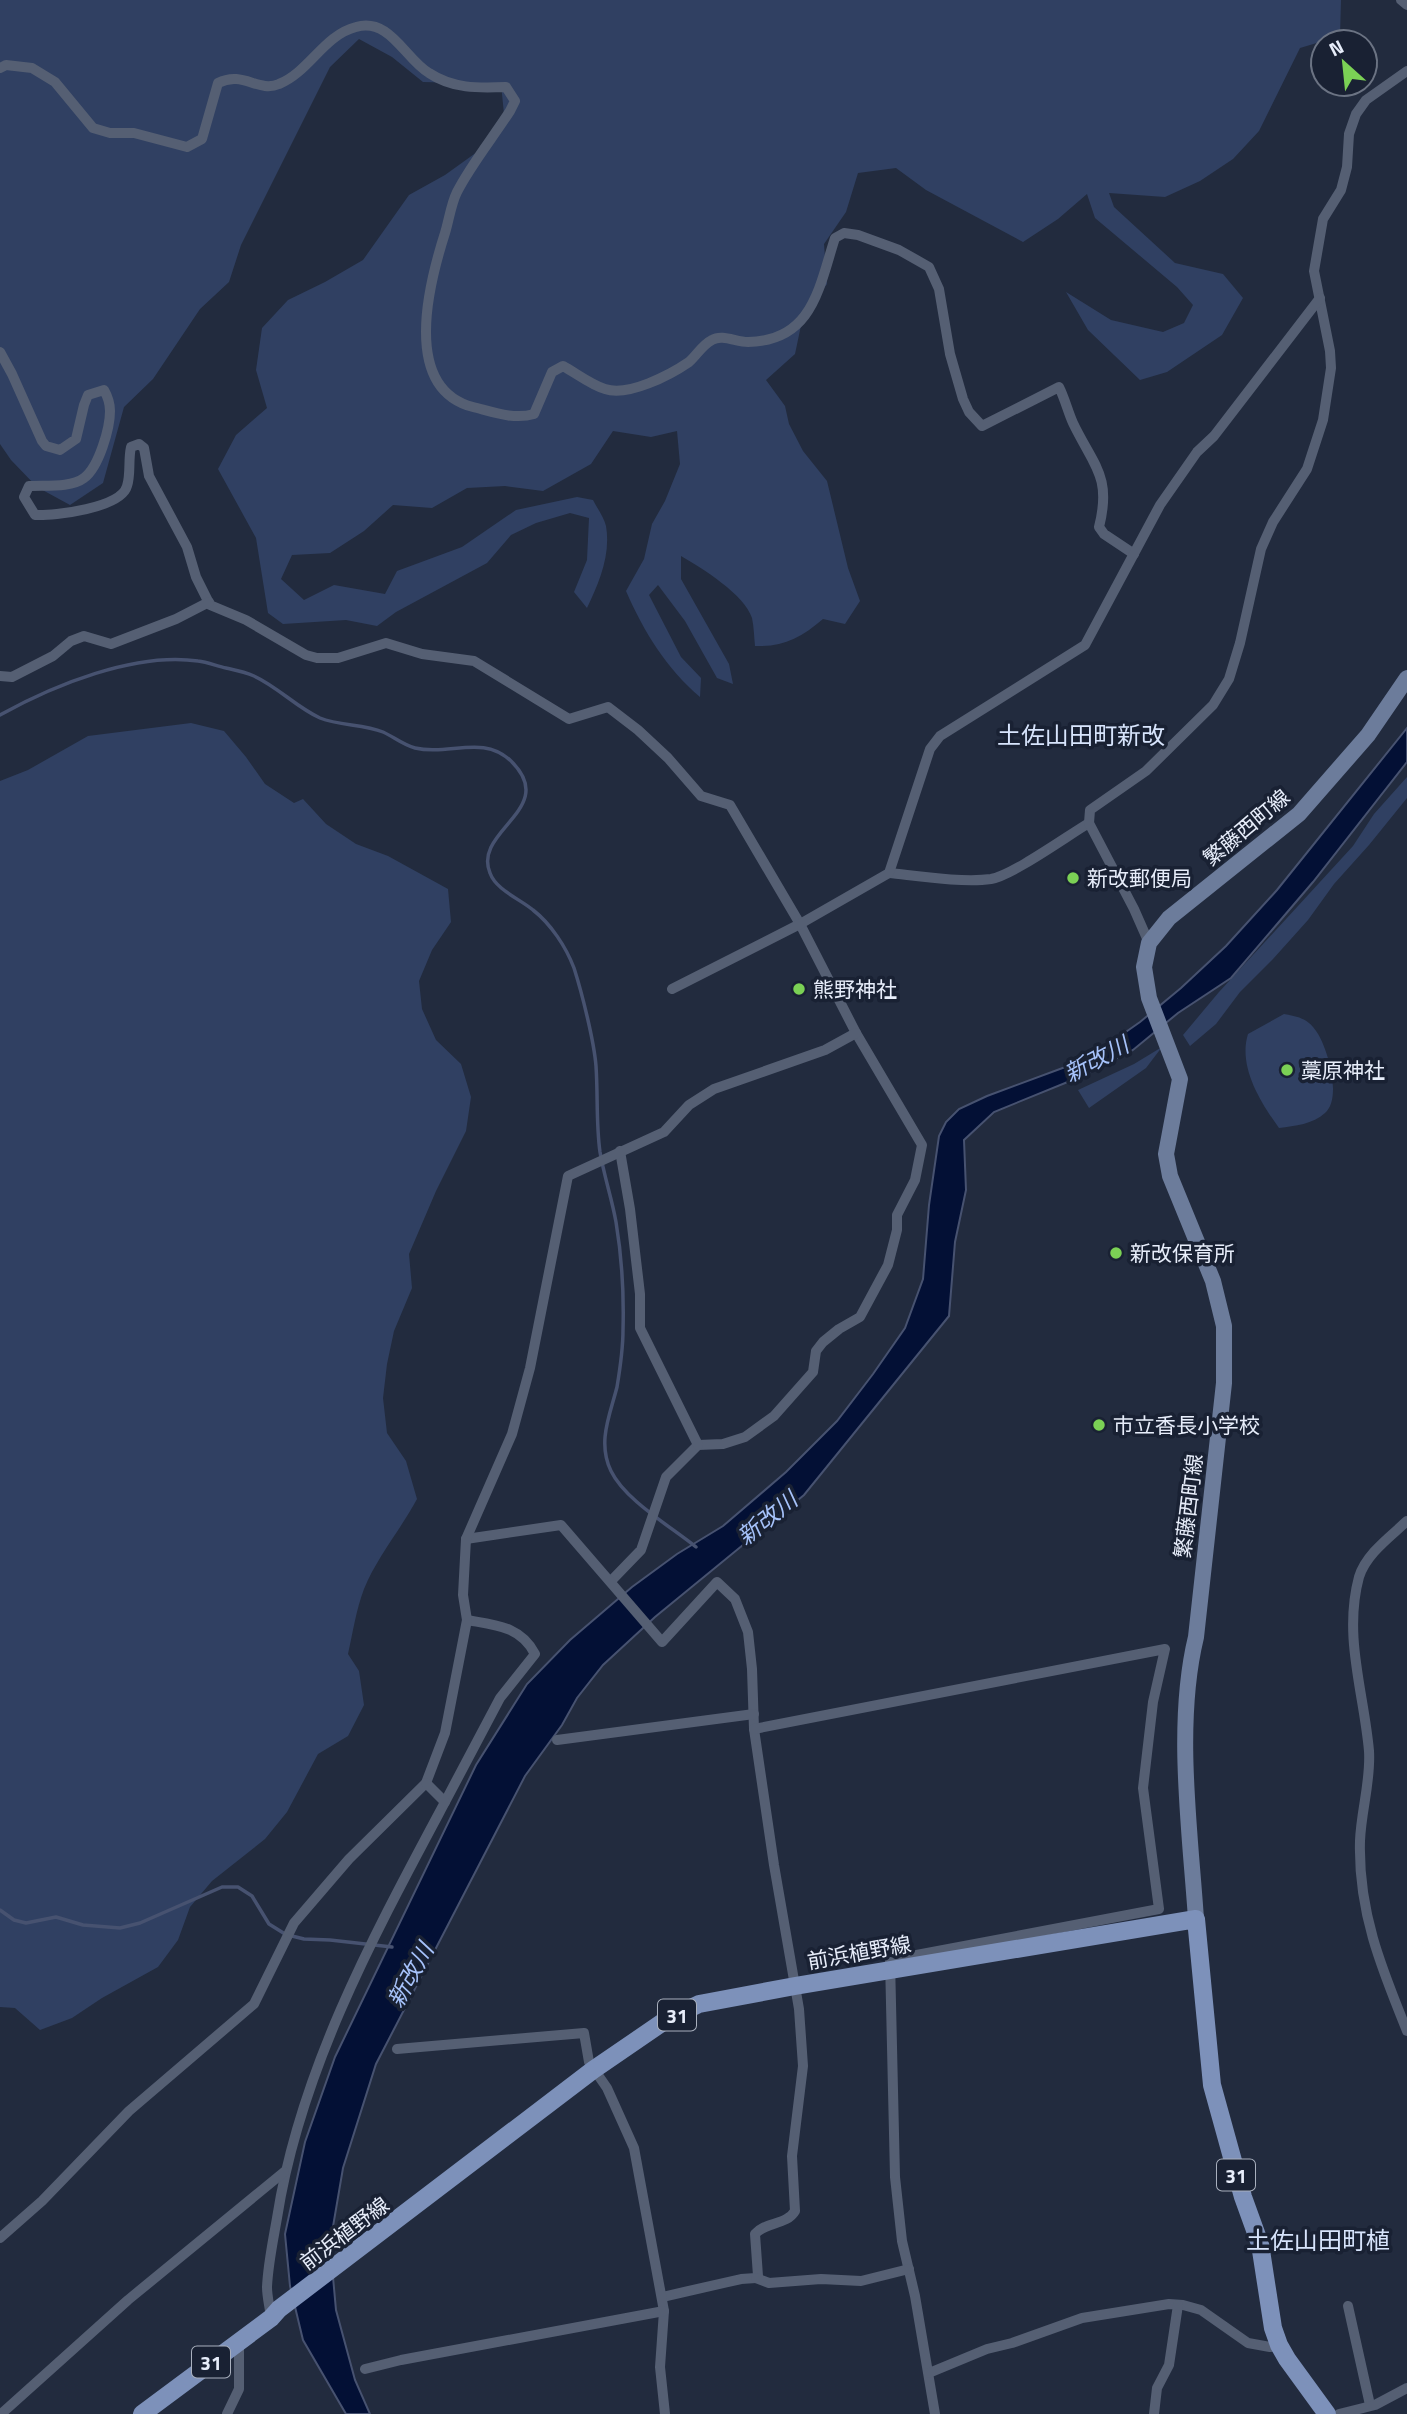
<svg xmlns="http://www.w3.org/2000/svg" width="1407" height="2414" viewBox="0 0 1407 2414" font-family="'Titillium Web','Noto Sans JP',sans-serif">
<style>
.green{fill:#304062}
.water{fill:#031035;stroke:#475270;stroke-width:2}
.lines{fill:none;stroke-linecap:round;stroke-linejoin:round}
.stream{stroke:#475270;stroke-width:3.5}
.street{stroke:#555f73;stroke-width:10}
.secondary{stroke:#6c7c9b;stroke-width:16}
.primary{stroke:#7d91ba;stroke-width:18}
.poi-dot{fill:#7bd155;stroke:#192133;stroke-width:2.5}
.labels{text-anchor:middle;dominant-baseline:central;stroke-width:7;stroke-linejoin:round;paint-order:stroke}
.shield{fill:#192133;stroke:#a9b0be;stroke-width:2}
.shield-label{font-size:19px;font-weight:bold;fill:#e7edfa}
.street-label{font-size:21px;fill:#e7edfa;stroke:#192133}
.poi-label{font-size:21px;fill:#e7edfa;stroke:#192133;text-anchor:start}
.water-label{font-size:23px;font-style:italic;fill:#a6c2fa;stroke:#192133}
.quarter-label{font-size:24px;fill:#d7e4fc;stroke:#192133}
</style>
<rect width="100%" height="100%" fill="#222b3e"/>
<g class="green">
<path d="M0,0H1341L1340,36L1300,48L1259,131L1233,159L1200,181L1165,197L1109,193L1114,207L1175,263L1223,274L1243,298L1222,335L1167,372L1140,380L1088,330L1066,292L1111,320L1163,332L1184,323L1193,305L1177,287L1095,218L1087,194L1058,219L1023,242L926,190L896,168L858,173L846,212L824,244L827,284L803,316L795,354L766,380L785,406L789,424L803,451L827,481L848,568L860,601L845,624L823,619C801,638 783,647 755,646C754,637 754,627 752,618C745,595 702,568 681,556V579L729,664L733,684L717,678L685,621L658,585L649,595L681,657L701,678L700,697C666,668 644,632 626,591L644,559L652,524L665,501L680,464L677,431L651,437L613,431L591,464L543,491L505,486L467,488L432,508L393,505L364,531L330,553L292,555L281,579L304,600L334,585L385,594L397,571L462,547L516,510L577,497L593,500C597,508 604,517 606,526C611,555 599,583 587,608L574,592L587,560L589,518L570,513L536,523L511,535L487,563L396,612L377,626L346,620L283,624L268,613L256,538L218,469L236,435L267,408L256,370L262,328L288,300L325,282L363,260L409,195L445,175L477,152L505,124L501,84L423,82L392,57L359,39L330,67L241,245L229,282L200,309L153,379L124,407L103,483L70,505L37,487L11,460L0,444Z"/>
<path d="M191,723L224,731L246,757L265,784L294,803L303,799L326,824L356,844L388,856L448,889L451,922L432,950L419,981L422,1009L436,1040L461,1064L471,1097L466,1131L436,1191L409,1254L412,1288L394,1331L387,1364L383,1398L387,1433L406,1461L417,1499C401,1529 377,1557 364,1589C356,1610 353,1632 348,1654L359,1671L364,1705L348,1736L318,1754L287,1812L265,1839L212,1881L190,1907L178,1940L158,1967L102,1998L72,2018L40,2030L15,2008L0,2007V781L28,770L88,736Z"/>
<path d="M1407,777V798L1369,845L1334,884L1308,920L1273,959L1240,992L1216,1024L1190,1046L1183,1035L1219,992L1353,846L1374,814Z"/>
<path d="M1284,1014C1295,1016 1306,1018 1313,1027C1327,1042 1343,1098 1325,1113C1313,1124 1295,1126 1279,1128C1260,1102 1238,1066 1248,1034Z"/>
<path d="M1162,1047L1146,1068L1089,1108L1078,1090L1134,1064Z"/>
</g>
<path class="water" d="M1407,728V762L1313,882L1231,978L1178,1013L1133,1050L1075,1079L994,1112L964,1140L966,1190L955,1242L949,1316L804,1495L655,1617L603,1665L577,1698L562,1725L525,1776L376,2064L343,2168L330,2244L336,2310L355,2380L370,2414H346L303,2340L290,2286L285,2234L305,2142L335,2057L476,1765L527,1684L570,1640L632,1587L677,1554L723,1526L786,1472L837,1421L873,1374L905,1328L923,1279L929,1205L939,1136L946,1122L959,1109L987,1096L1068,1066L1103,1048L1140,1022L1181,988L1226,946L1277,890Z"/>
<g class="lines">
<g class="stream">
<path d="M0,715C54,685 135,652 198,661C207,662 217,666 226,668C235,670 245,672 254,676C278,687 296,707 320,718C340,726 363,724 383,732C394,737 403,745 415,748C449,756 483,734 511,761C560,809 472,830 490,873C496,890 520,899 533,910C551,924 566,947 574,968C582,993 594,1041 596,1066C598,1095 596,1124 600,1152C604,1176 612,1199 616,1222C622,1258 624,1294 623,1330C623,1348 620,1369 617,1387C610,1415 597,1442 611,1471C625,1500 670,1526 696,1547"/>
<path d="M0,1910L14,1920L26,1923L56,1917L83,1925L120,1928L140,1923L222,1887H238L252,1896L269,1924L285,1934"/>
<path d="M292,1936L304,1939L330,1940L392,1947"/>
</g>
<g class="street">
<path d="M1401,0L1407,5"/>
<path d="M0,68L6,65L32,68L55,82L93,128L110,133H134L187,147L202,139L218,83C243,70 258,93 279,84C309,72 324,35 356,27C390,17 405,59 429,73C453,89 478,88 506,87L515,101L510,111C494,136 470,166 457,192C451,204 449,220 445,233C429,283 401,388 473,407C493,412 514,420 534,414L552,372L563,366C576,373 591,385 605,389C628,397 670,375 689,362C697,355 702,345 712,340C722,334 736,342 748,342C813,341 819,287 835,238L844,233L858,235L899,250L929,267L939,289L950,354L963,399L969,412L982,426L1059,387C1065,399 1068,412 1073,423C1093,465 1112,476 1099,527L1104,534L1134,554"/>
<path d="M0,352L12,374L42,441L46,446L60,450L76,439L84,405L88,395L104,390C108,397 110,402 110,411C110,428 99,467 84,478C71,488 45,485 29,486L24,497L35,515C55,516 121,508 127,486C131,474 128,460 131,447L139,444L144,448L149,476L187,547L196,577L210,605L246,620L306,655L317,658H338L386,643L422,654L474,661L569,719L608,707L638,730L668,758L701,796L730,805L800,924L856,1033L922,1145L915,1180L897,1215V1230L888,1265L860,1317L839,1329L823,1342L816,1351L813,1372L774,1416L745,1437L723,1444L698,1445L666,1477L641,1550L611,1581"/>
<path d="M0,676L12,677L53,656L71,641L84,636L111,644L176,619L209,602"/>
<path d="M889,873C918,876 963,883 991,879C1013,875 1067,836 1089,823"/>
<path d="M1149,943L1134,909L1089,823L1090,810L1146,771L1213,705L1229,679L1240,643L1261,549L1273,522L1307,469L1323,420L1331,368L1330,351L1314,271L1323,219L1341,190L1347,167L1349,134L1356,114L1366,100L1407,71"/>
<path d="M672,989L800,924L889,873L930,749L940,736L1085,645L1160,505L1197,452L1214,436L1320,298"/>
<path d="M620,1151L630,1209L640,1294V1328L698,1445"/>
<path d="M1407,1521C1390,1537 1366,1554 1359,1577C1343,1636 1364,1693 1369,1751C1371,1781 1361,1811 1360,1841C1358,1911 1381,1967 1407,2031"/>
<path d="M466,1539L561,1525L662,1642L717,1582L735,1599L748,1632L752,1669L754,1729L774,1865L799,2009L803,2066L792,2156L795,2211C787,2225 765,2222 755,2234L758,2276L756,2278L741,2279L662,2297"/>
<path d="M754,1729L1165,1649L1153,1702L1143,1788L1159,1909L890,1960L895,2177L902,2241L915,2296L935,2414"/>
<path d="M557,1740L754,1714"/>
<path d="M445,1802L500,1698L535,1654C521,1626 495,1625 467,1620"/>
<path d="M397,2049L584,2033L589,2062L607,2088L634,2148L664,2311L660,2367L665,2414"/>
<path d="M0,2238L42,2201L129,2111L254,2004L294,1923L349,1859L426,1783L445,1733L467,1620L463,1595L466,1539L512,1434L530,1368L568,1176L664,1132L689,1105L714,1089L825,1050L856,1033"/>
<path d="M756,2278L769,2283L821,2279L861,2281L909,2269"/>
<path d="M1348,2306L1370,2405"/>
<path d="M271,2318C270,2308 267,2297 267,2287C268,2264 273,2241 277,2218C300,2070 375,1933 445,1802L426,1783"/>
<path d="M365,2369L401,2360L664,2311"/>
<path d="M929,2373L987,2349L1012,2343L1082,2318L1169,2304L1183,2305L1201,2310L1248,2343L1270,2347L1279,2345"/>
<path d="M1,2414L128,2300L284,2172"/>
<path d="M227,2414L239,2389V2341"/>
<path d="M1154,2414L1157,2388L1169,2365L1178,2305"/>
<path d="M1339,2414L1375,2405L1407,2388"/>
</g>
<path class="secondary" d="M1196,1919C1190,1830 1175,1723 1196,1637L1224,1383V1326L1213,1281L1170,1176L1166,1154L1180,1079L1149,998L1144,967L1149,943L1169,918L1299,814L1368,735L1407,678"/>
<path class="primary" d="M142,2414L271,2318L279,2309L593,2070L666,2020L699,2004L795,1986L1196,1919L1212,2085L1243,2197L1260,2244L1273,2328L1279,2345L1287,2359L1327,2414"/>
</g>
<g class="poi-dot">
<circle cx="1073" cy="878" r="7"/>
<circle cx="799" cy="989" r="7"/>
<circle cx="1287" cy="1070" r="7"/>
<circle cx="1116" cy="1253" r="7"/>
<circle cx="1099" cy="1425" r="7"/>
</g>
<g class="labels">
<g class="shield">
<rect x="658" y="1999.5" width="38" height="31" rx="5"/>
<rect x="1217" y="2159.5" width="38" height="31" rx="5"/>
<rect x="192" y="2346.5" width="38" height="31" rx="5"/>
</g>
<g class="shield-label">
<text x="677" y="2015">31</text>
<text x="1236" y="2175">31</text>
<text x="211" y="2362">31</text>
</g>
<g class="street-label">
<text transform="translate(1246 827) rotate(-40)">繁藤西町線</text>
<text transform="translate(1188 1506) rotate(-83)">繁藤西町線</text>
<text transform="translate(859 1952) rotate(-10)">前浜植野線</text>
<text transform="translate(344 2233) rotate(-37)">前浜植野線</text>
</g>
<g class="poi-label">
<text x="1087" y="878">新改郵便局</text>
<text x="813" y="989">熊野神社</text>
<text x="1301" y="1070">藁原神社</text>
<text x="1130" y="1253">新改保育所</text>
<text x="1113" y="1425">市立香長小学校</text>
</g>
<g class="water-label">
<text transform="translate(1096 1059) rotate(-28)">新改川</text>
<text transform="translate(767 1518) rotate(-39)">新改川</text>
<text transform="translate(410 1975) rotate(-61)">新改川</text>
</g>
<g class="quarter-label">
<text x="1081" y="735">土佐山田町新改</text>
<text x="1318" y="2240">土佐山田町植</text>
</g>
</g>
<g transform="translate(1344 63) rotate(333)"><circle r="33" fill="#192133" stroke="#6b7383" stroke-width="2"/>
<path d="M0-5L12 26L0 18L-12 26Z" fill="#7bd155"/>
<text y="-10" font-size="19" font-weight="bold" text-anchor="middle" fill="#e7edfa">N</text>
</g>
</svg>
